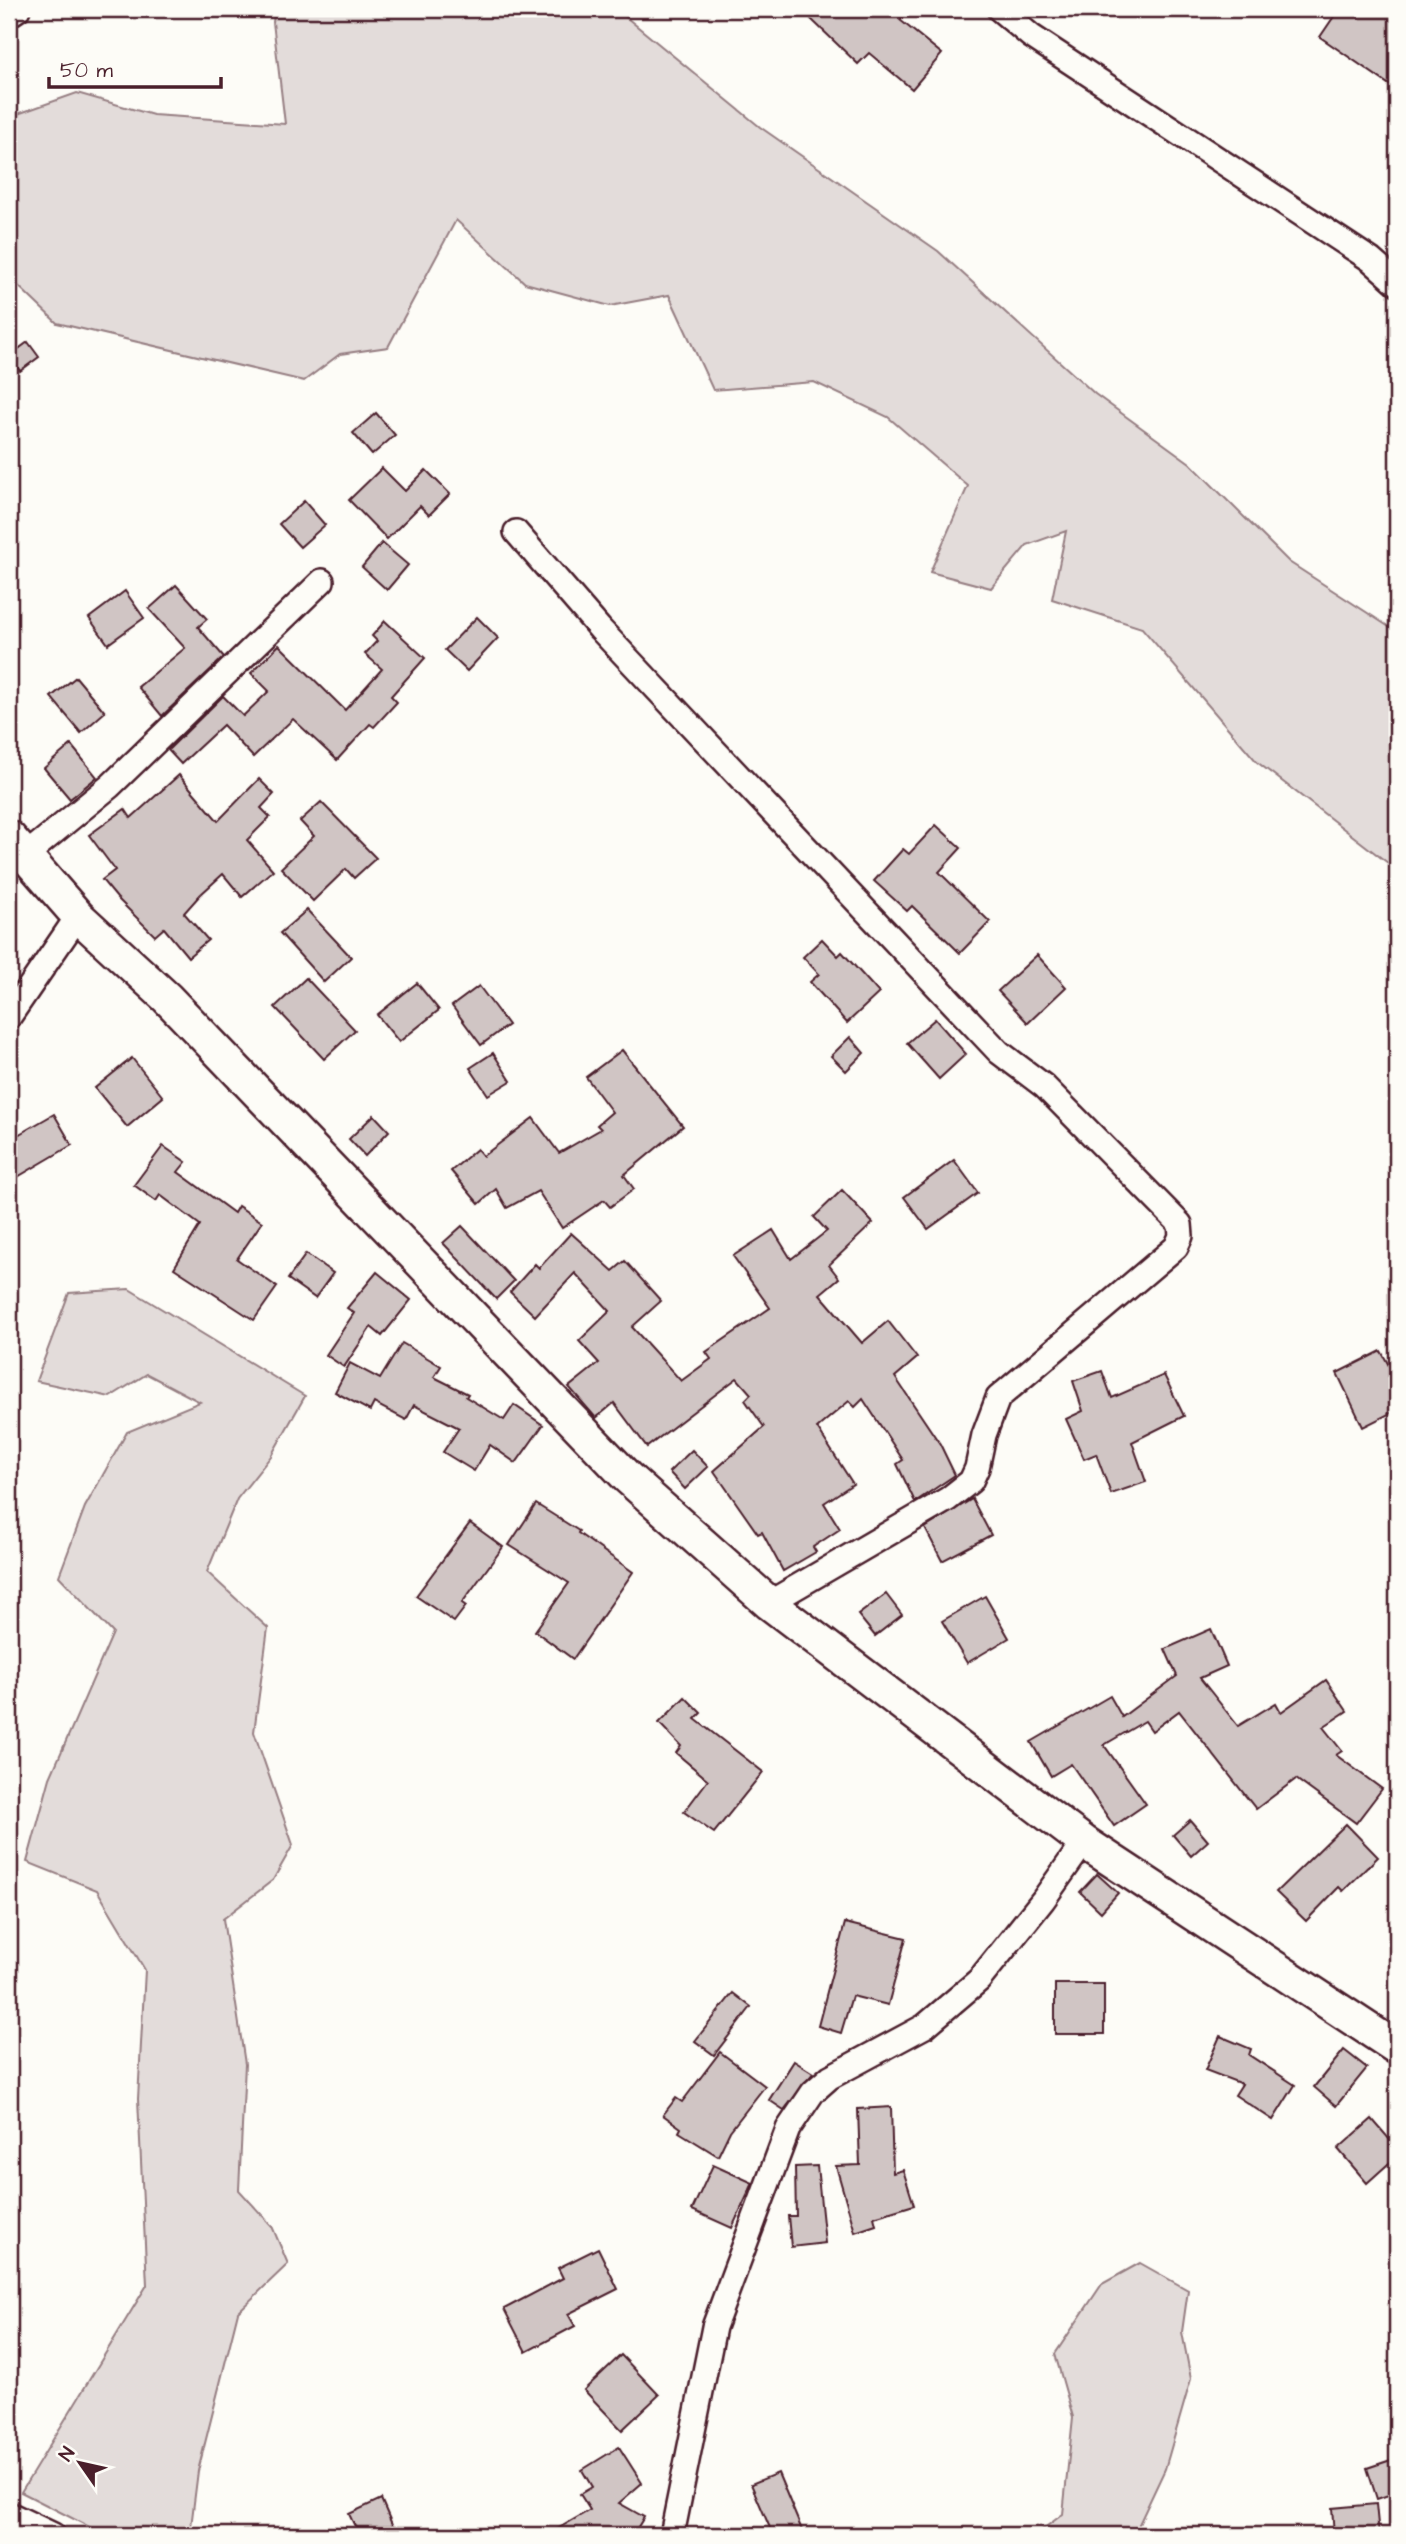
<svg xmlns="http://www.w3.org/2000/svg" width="1406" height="2544" viewBox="0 0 1406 2544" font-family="'Architects Daughter',sans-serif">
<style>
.green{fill:#e3dcda;stroke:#967e82;stroke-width:2}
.building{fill:#d0c5c4;stroke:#4a1f2b;stroke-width:2}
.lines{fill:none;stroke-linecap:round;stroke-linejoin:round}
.street-casing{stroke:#4a1f2b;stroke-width:28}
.secondary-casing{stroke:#4a1f2b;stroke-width:37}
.street{stroke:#fdfcf7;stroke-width:23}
.secondary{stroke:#fdfcf7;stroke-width:32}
</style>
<rect width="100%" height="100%" fill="#fdfcf7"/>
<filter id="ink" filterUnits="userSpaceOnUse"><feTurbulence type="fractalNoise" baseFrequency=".0143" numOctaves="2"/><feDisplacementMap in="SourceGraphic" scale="14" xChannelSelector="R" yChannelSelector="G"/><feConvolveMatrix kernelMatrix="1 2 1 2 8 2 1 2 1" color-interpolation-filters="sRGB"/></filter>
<g filter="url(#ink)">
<g class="green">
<path d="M275,9H616L760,127L938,251L1095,394L1190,463L1289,562L1397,632V870L1257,762L1142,628L1052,599L1066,531L1027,545L991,588L930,572L968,486L888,417L814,382L713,390L669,295L610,306L525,283L456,220L388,347L340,354L304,381L57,323L9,277V117L77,93L153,115L285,124L273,22Z"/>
<path d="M129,1289L305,1396L271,1456L237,1499L207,1572L268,1628L254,1732L293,1845L273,1880L223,1919L245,2064L239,2190L272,2226L288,2264L238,2312L198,2471L190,2535H105L21,2492L147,2285L138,2099L145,1970L97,1890L27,1862L50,1778L113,1633L59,1576L85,1507L127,1432L200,1402L147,1374L110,1397L36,1381L69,1293Z"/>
<path d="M1140,2263L1188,2290L1182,2332L1191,2379L1165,2469L1134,2535H1035L1063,2514L1073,2417L1055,2354L1102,2284Z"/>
</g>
<g class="building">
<path d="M822,9H911L900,20L942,54L912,89L869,53L858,64L811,19Z"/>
<path d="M1339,9H1397V77L1391,86L1320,37Z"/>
<path d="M28,342L39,357L20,371L9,356Z"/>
<path d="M376,413L395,435L372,455L353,433Z"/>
<path d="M382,468L405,491L426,470L450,494L429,515L420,506L387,539L349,500Z"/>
<path d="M304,501L325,525L300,547L279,524Z"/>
<path d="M382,543L408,565L387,590L362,567Z"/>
<path d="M176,585L207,619L198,627L224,657L162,716L138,687L185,648L149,609Z"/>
<path d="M125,591L144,618L108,644L89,618Z"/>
<path d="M477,617L498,638L467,671L445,650Z"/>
<path d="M385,621L425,658L391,696L397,702L374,727L370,724L337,760L293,719L253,757L223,725L181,764L168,750L223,696L243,716L269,691L251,673L279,645L345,710L382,669L365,654L377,641L372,636Z"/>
<path d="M76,677L105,712L81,733L51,697Z"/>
<path d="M71,745L97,777L70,799L44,768Z"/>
<path d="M179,775L218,821L259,779L274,794L261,808L270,817L247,840L273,870L242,897L223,874L200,895L184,913L208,940L188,957L164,928L155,936L117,898L102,880L115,870L89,835L125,809L131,818Z"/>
<path d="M321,802L376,858L354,878L346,869L313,901L281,868L314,836L300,821Z"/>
<path d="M936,825L961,848L939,872L990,922L960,953L912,906L907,911L874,881L903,849L909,854Z"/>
<path d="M307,910L351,957L324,982L280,933Z"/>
<path d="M822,939L838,956L842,952L879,993L847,1023L810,982L819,974L803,957Z"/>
<path d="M1037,955L1066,987L1028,1023L998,991Z"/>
<path d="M306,978L355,1030L324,1059L275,1007Z"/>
<path d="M417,983L439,1010L399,1042L377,1015Z"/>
<path d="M479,986L508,1025L481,1045L452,1006Z"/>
<path d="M935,1019L966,1054L939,1079L907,1043Z"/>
<path d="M850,1037L864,1053L846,1071L831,1056Z"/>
<path d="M622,1050L683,1126L624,1175L634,1189L610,1207L604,1200L562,1228L538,1191L507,1208L496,1189L479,1204L451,1171L477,1149L483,1156L533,1118L559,1153L601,1129L597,1125L612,1112L586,1077Z"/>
<path d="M493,1053L511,1081L488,1095L470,1068Z"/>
<path d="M132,1058L163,1097L127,1127L95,1088Z"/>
<path d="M54,1114L72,1145L9,1182V1140Z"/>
<path d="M374,1115L389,1131L365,1156L349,1139Z"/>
<path d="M163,1146L186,1162L178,1172L234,1213L238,1206L262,1222L237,1259L277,1287L254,1320L174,1268L200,1225L160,1195L156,1201L134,1185Z"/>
<path d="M954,1160L978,1193L928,1229L904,1197Z"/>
<path d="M842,1190L873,1223L829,1265L839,1278L820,1294L862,1343L888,1321L917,1358L895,1377L940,1444L955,1475L915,1502L897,1464L903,1460L863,1399L855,1407L849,1401L817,1428L853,1484L824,1503L840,1529L813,1547L816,1552L783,1571L762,1532L758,1534L714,1471L764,1427L745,1400L751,1394L737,1378L647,1447L614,1403L596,1418L569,1387L599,1363L579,1341L610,1311L575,1273L535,1316L510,1292L535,1264L539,1268L571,1233L613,1271L625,1261L661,1301L632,1327L681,1381L711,1359L706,1352L770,1308L733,1256L773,1230L791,1259L827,1231L814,1217Z"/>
<path d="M462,1226L514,1281L496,1299L443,1243Z"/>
<path d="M306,1254L333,1273L315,1298L288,1279Z"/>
<path d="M377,1272L411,1300L382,1336L371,1327L344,1367L326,1355L354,1313L347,1308Z"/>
<path d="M402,1343L441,1366L434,1377L468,1394L466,1397L504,1420L514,1405L543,1425L516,1463L490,1445L474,1471L443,1452L459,1428L414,1405L406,1420L374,1403L370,1411L335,1392L350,1363L380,1379Z"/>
<path d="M1381,1351L1397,1380V1410L1363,1427L1337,1373Z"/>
<path d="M1102,1371L1112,1398L1164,1375L1184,1416L1132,1442L1146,1482L1111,1494L1096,1454L1084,1459L1066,1419L1083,1411L1073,1381Z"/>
<path d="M692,1450L708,1467L685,1489L669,1472Z"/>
<path d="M972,1499L991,1535L942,1561L925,1528Z"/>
<path d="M536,1504L579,1531L578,1533L633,1572L573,1659L535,1631L569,1583L509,1545Z"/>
<path d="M470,1523L503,1547L462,1603L466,1606L454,1622L416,1596Z"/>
<path d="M886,1594L902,1615L875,1636L858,1615Z"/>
<path d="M985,1596L1009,1638L967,1663L942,1621Z"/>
<path d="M1211,1629L1227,1666L1200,1678L1238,1726L1276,1703L1281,1712L1326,1680L1347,1711L1323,1727L1342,1751L1336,1755L1382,1789L1356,1823L1296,1779L1256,1809L1179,1711L1152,1731L1145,1721L1104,1745L1146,1804L1114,1826L1071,1764L1051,1776L1031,1742L1110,1696L1122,1717L1177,1676L1165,1649Z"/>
<path d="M685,1697L701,1713L695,1719L763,1772L714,1833L684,1812L708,1780L676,1753L681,1746L659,1723Z"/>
<path d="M1190,1820L1208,1841L1191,1856L1173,1835Z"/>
<path d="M1346,1824L1378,1857L1343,1891L1339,1887L1306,1921L1276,1892Z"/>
<path d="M1097,1874L1118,1893L1101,1912L1080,1892Z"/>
<path d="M845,1923L906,1938L888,2005L852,1996L841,2033L818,2026Z"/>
<rect x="1055" y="1984" width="49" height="50"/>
<path d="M733,1993L751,2007L714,2055L695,2041Z"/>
<path d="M1220,2036L1251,2049L1249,2055L1295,2085L1273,2120L1235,2095L1242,2084L1205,2070Z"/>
<path d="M1344,2050L1367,2068L1336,2106L1314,2087Z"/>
<path d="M720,2052L765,2086L730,2131L718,2156L679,2132L681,2128L663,2115L676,2098L682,2102Z"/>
<path d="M794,2061L813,2073L784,2110L769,2100Z"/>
<path d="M891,2107L893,2173L903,2170L914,2205L874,2217L876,2225L855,2232L836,2166L860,2165L858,2109Z"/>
<path d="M1372,2119L1397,2148V2156L1367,2183L1338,2149Z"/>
<path d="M713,2165L753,2183L732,2228L692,2210Z"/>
<path d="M817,2166L825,2243L791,2247L788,2216H796L795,2167Z"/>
<path d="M598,2248L618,2289L568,2314L575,2326L526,2352L504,2309L563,2278L558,2268Z"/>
<path d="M621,2355L659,2395L622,2430L584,2390Z"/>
<path d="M619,2447L642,2483L619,2503L644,2517L633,2535H547L590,2510L580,2494L592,2487L582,2470Z"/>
<path d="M1397,2458V2492L1377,2499L1367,2468Z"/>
<path d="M778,2473L804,2535H773L751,2484Z"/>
<path d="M381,2499L394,2529L381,2535H359L349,2514Z"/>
<path d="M1376,2504L1379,2535H1334L1332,2508Z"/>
</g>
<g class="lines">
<defs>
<g id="street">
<path d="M999,9L1031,36L1371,260L1397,283"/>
<path d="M9,15L18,9"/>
<path d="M516,532L600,629L999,1052L1044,1086L1180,1224L1181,1236L1176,1247L998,1398L984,1435L977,1468L971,1481L948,1499L769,1603"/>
<path d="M26,855L110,786L322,581"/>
<path d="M9,1017L78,916"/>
<path d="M9,2514L53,2535"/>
<path d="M672,2535L714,2327L788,2129L813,2092L830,2077L925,2026L979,1980L1043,1900L1084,1842"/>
</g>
<path id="secondary" d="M9,837L78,916L167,998L627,1477L769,1603L1084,1842L1397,2048"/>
</defs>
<use href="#street" class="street-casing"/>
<use href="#secondary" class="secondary-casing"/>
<use href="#street" class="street"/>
<use href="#secondary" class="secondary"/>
</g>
</g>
<rect width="1406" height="2544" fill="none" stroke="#fdfcf7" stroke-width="35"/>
<rect x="18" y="18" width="1371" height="2509" fill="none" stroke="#4a1f2b" stroke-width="2.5" filter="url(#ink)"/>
<g transform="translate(80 2463) rotate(304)" stroke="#fdfcf7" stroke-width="5" paint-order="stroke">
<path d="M0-5L12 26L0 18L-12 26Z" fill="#4a1f2b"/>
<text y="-10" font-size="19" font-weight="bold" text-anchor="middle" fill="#4a1f2b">N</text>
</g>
<path d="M49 77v10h172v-10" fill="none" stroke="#4a1f2b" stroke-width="3.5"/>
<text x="60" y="77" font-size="21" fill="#4a1f2b" stroke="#fdfcf7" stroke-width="5" paint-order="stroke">50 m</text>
</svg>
